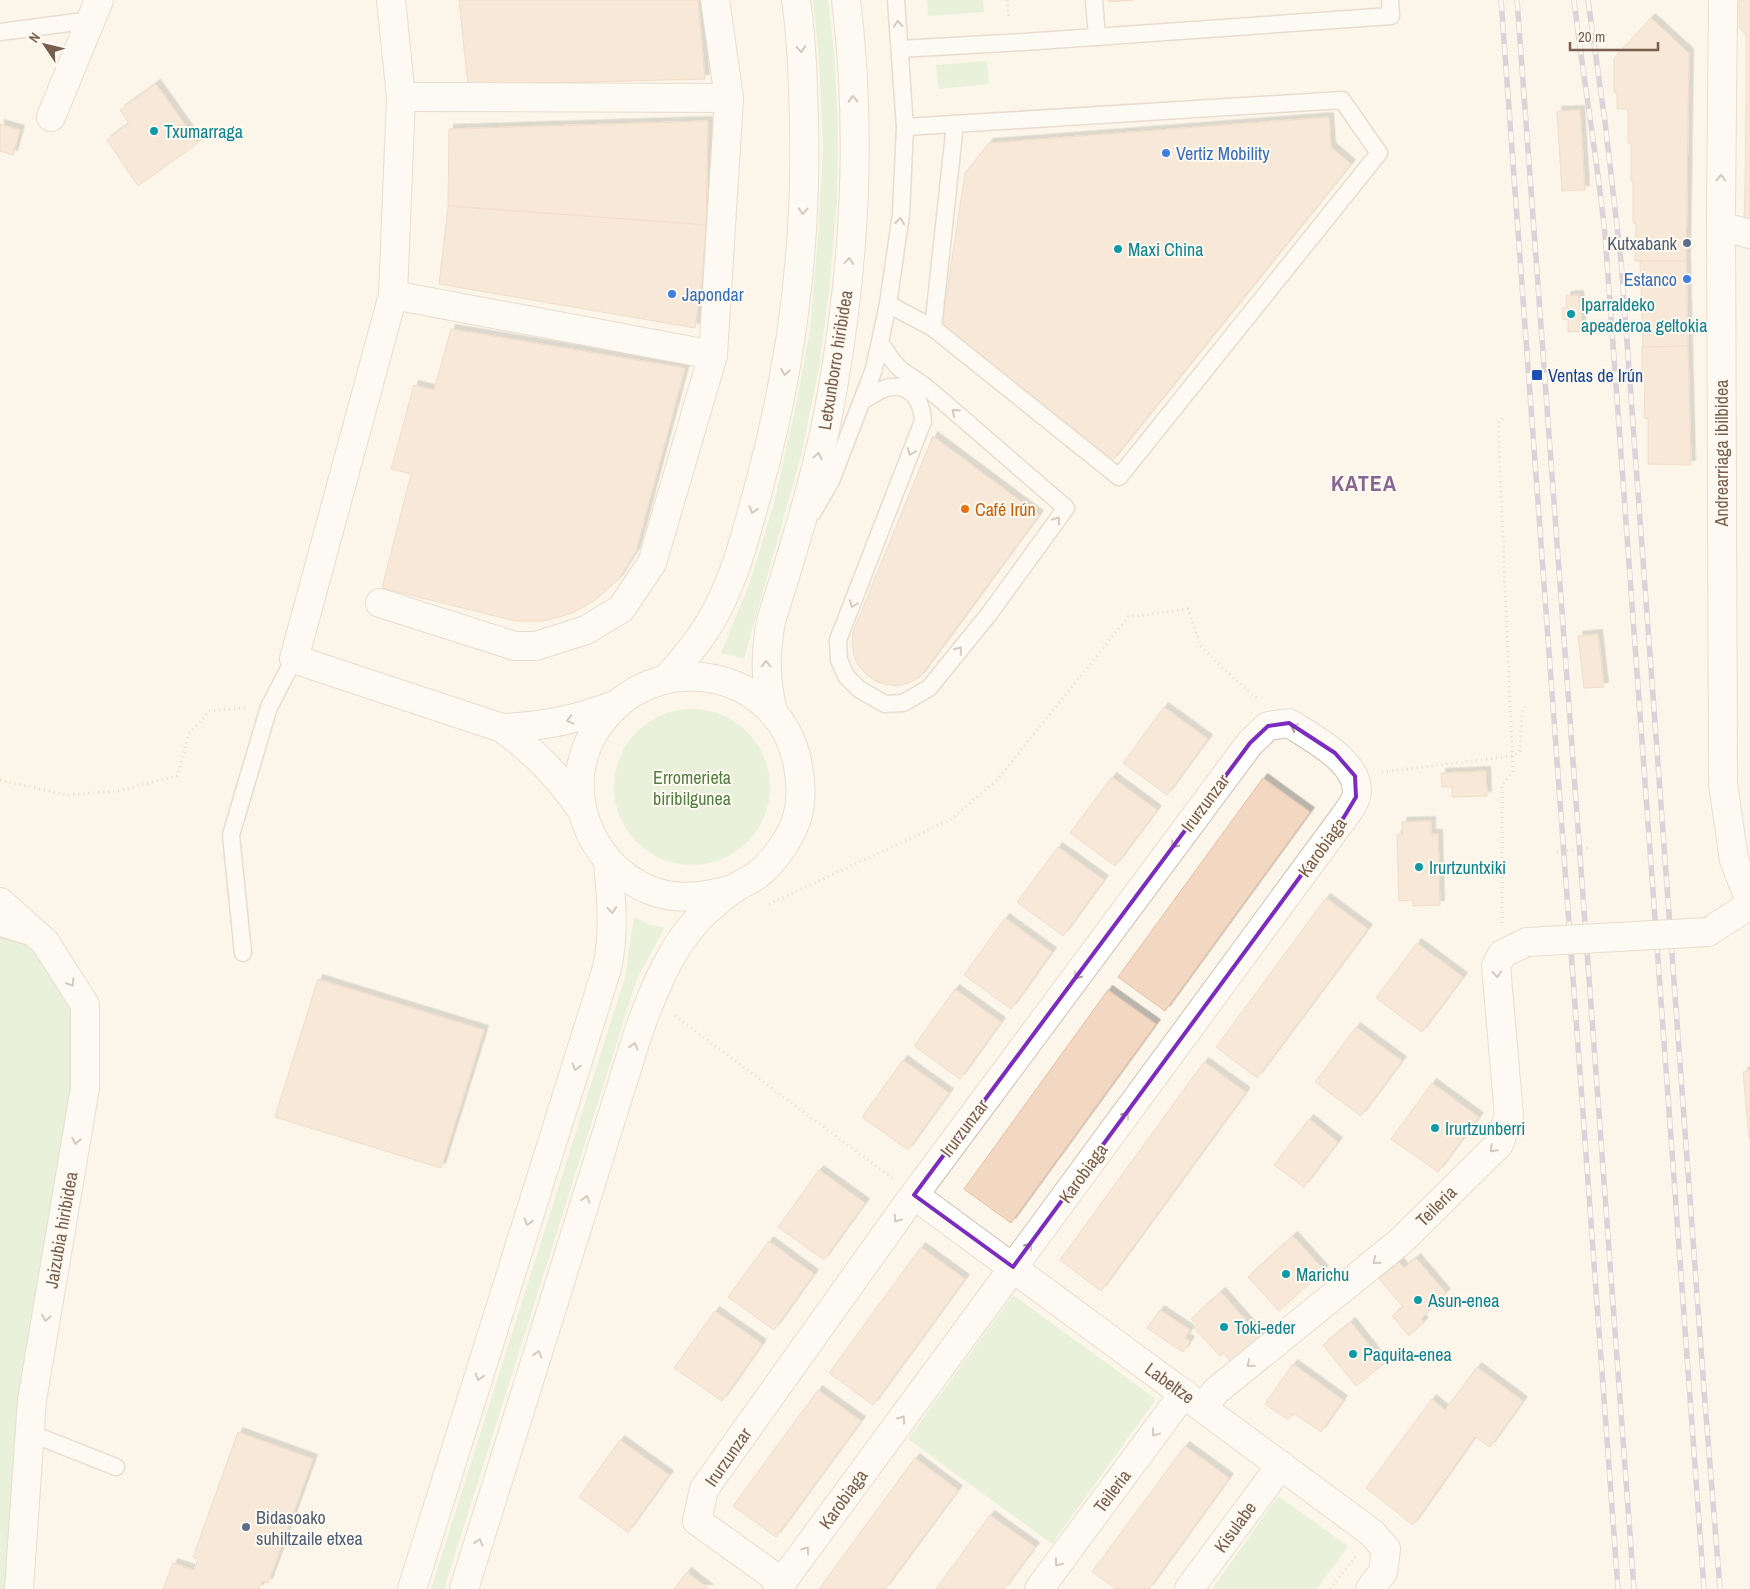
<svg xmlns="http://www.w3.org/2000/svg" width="1750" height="1589" viewBox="0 0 1750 1589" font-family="'Archivo Narrow',sans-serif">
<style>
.green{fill:#d4ebc8}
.building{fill:#f2d8c2;stroke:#e4bfa3;filter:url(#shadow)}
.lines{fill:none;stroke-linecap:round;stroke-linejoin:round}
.lane-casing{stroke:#cfbfaf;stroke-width:19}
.street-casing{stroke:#cfbfaf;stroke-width:30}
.secondary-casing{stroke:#d2c0ad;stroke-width:30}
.path{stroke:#d7bba5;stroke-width:3;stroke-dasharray:1 4;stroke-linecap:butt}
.lane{stroke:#fff;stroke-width:16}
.street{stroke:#fff;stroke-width:28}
.secondary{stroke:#fff;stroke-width:28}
.rail-casing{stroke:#baa7c7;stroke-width:5.5}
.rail{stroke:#fffaf1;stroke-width:4;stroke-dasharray:11;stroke-linecap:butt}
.street-bridge-casing{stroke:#cfbfaf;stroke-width:30;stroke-linecap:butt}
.street-bridge{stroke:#fff;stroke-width:28}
.oneway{stroke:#a7968b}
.marked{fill:none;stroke:#7b2cbf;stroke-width:4;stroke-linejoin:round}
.culture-dot{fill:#0f9aa8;stroke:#fffaf1;stroke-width:2}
.shop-dot{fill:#3f7fe0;stroke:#fffaf1;stroke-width:2}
.service-dot{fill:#5c6f8a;stroke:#fffaf1;stroke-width:2}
.transit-dot{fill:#1a4fb4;stroke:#fffaf1;stroke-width:2}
.food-dot{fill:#e8710a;stroke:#fffaf1;stroke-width:2}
.labels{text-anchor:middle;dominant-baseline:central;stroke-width:4;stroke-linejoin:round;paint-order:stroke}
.culture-label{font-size:18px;fill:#0d838f;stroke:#fffaf1;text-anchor:start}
.shop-label{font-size:18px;fill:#366cbe;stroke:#fffaf1;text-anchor:start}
.service-label{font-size:18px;fill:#4e5e75;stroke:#fffaf1;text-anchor:end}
.street-label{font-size:18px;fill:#785e4d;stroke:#fffaf1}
.transit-label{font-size:18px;fill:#164399;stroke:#fffaf1;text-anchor:start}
.food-label{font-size:18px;fill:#c56008;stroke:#fffaf1;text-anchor:start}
.park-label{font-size:18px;fill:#537d45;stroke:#fffaf1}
.district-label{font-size:22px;font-weight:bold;letter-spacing:1px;fill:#866693;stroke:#fffaf1}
</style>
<defs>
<filter id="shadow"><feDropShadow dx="4.5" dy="-4.5" stdDeviation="0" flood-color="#0004"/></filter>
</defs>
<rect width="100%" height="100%" fill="#fcf6ea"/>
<g class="green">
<path d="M813,0H828L834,52L838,125L837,201L829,292L819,368L801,456L744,659L721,653L750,582L774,503L796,405L810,330L818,234L823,148L819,60Z"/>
<path d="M927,0H983L984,12L928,16Z"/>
<path d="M987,61L989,84L939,89L936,65Z"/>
<circle cx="692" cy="787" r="78"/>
<path d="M634,917L649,925L665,927L637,979L444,1589H431L625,977Z"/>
<path d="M0,936L45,942L85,1005L19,1589H0Z"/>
<path d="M1013,1295L1156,1399L1052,1544L908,1439Z"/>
<path d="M1278,1496L1348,1546L1317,1589H1212Z"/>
</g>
<g class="building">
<path d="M459,0H698L705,79L468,85Z"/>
<path d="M1108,0H1133L1109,2Z"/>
<path d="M1739,0H1750V107H1746V35L1739,27Z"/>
<path d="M1651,18L1689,53L1686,261H1635L1636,223H1633V181H1631V144L1628,143V109H1617V93H1614V58Z"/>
<path d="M156,84L198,143L138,186L107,140L129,123L120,110Z"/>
<path d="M1746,107H1750V190H1745Z"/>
<path d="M1580,110L1585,190L1562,191L1557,111Z"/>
<path d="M1329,117L1331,147L1351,164L1112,461L942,325L965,173L989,143Z"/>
<path d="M708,121L706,225L448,206L449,129Z"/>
<path d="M0,124L20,130L13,155L0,151Z"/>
<path d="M1745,190H1750V221L1744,220Z"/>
<path d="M448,206L706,225L702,278L695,328L439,284Z"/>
<path d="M1640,261H1686L1688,346L1643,347Z"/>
<path d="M1579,295L1582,331L1568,332V320L1563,319L1562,308H1567L1566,296Z"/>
<path d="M451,329L685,368L636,551L618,580L594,601L570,614L543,621H515L382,588L411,474L391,469L414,385L434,390Z"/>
<path d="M1688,346L1691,465L1648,464V419L1644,418L1645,383L1642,382V347Z"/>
<path d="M933,436L1039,515L920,677L908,683L896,686L885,684L875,681L866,674L858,665L854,656L852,644L853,632Z"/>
<path d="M1598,634L1604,687L1584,688L1578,636Z"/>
<path d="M1164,707L1208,739L1167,795L1123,763Z"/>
<path d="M1486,771L1487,796L1452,797V787H1442L1441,773Z"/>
<path d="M1112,777L1157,810L1115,866L1070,833Z"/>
<path d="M1263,778L1310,812L1165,1011L1118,977Z"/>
<path d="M1431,821V834H1438L1440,905L1413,906V900L1399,901L1397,834H1403L1402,822Z"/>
<path d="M1058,847L1104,880L1063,936L1017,902Z"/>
<path d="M1326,898L1368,929L1257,1078L1216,1047Z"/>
<path d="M1005,918L1052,952L1011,1009L964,975Z"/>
<path d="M1417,943L1463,977L1422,1032L1376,998Z"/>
<path d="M318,979L484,1030L441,1168L275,1117Z"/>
<path d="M955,989L1001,1022L960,1079L914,1046Z"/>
<path d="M1108,990L1156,1024L1011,1223L964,1189Z"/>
<path d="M1356,1027L1402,1061L1361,1116L1315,1082Z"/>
<path d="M903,1060L949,1093L908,1150L862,1117Z"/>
<path d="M1204,1062L1246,1092L1101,1291L1060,1260Z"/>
<path d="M1750,1071V1138H1749L1743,1072Z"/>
<path d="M1432,1083L1479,1117L1438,1172L1391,1139Z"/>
<path d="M1309,1119L1338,1142L1304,1187L1274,1165Z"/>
<path d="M819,1170L865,1203L824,1260L778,1227Z"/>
<path d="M1293,1236L1324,1270L1279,1311L1248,1277Z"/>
<path d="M769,1241L814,1274L774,1330L728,1297Z"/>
<path d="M921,1247L965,1279L873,1405L829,1373Z"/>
<path d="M1416,1258L1446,1293L1421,1319L1424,1322L1409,1336L1392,1316L1403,1307L1379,1279L1399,1262L1404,1268Z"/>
<path d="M1221,1292L1261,1337L1232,1363L1223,1353L1220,1356L1194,1328L1197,1325L1191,1319Z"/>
<path d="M1160,1310L1190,1330L1185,1338L1190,1341L1183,1352L1147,1328Z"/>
<path d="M715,1311L762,1344L722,1401L674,1368Z"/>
<path d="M1351,1322L1384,1364L1356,1386L1323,1345Z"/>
<path d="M1293,1364L1343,1400L1321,1432L1293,1413L1288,1420L1265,1404Z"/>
<path d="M1477,1367L1523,1401L1490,1447L1475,1437L1413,1525L1366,1488L1432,1399L1445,1410Z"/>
<path d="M818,1390L861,1421L776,1537L733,1506Z"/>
<path d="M238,1432L313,1459L268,1583L262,1581L259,1589H163L173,1563L194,1570L198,1559L193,1557Z"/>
<path d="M620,1440L669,1475L628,1532L579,1497Z"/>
<path d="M1185,1446L1229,1478L1149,1589H1116L1092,1572Z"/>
<path d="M915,1458L958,1490L885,1589H819Z"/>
<path d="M990,1515L1035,1547L1004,1589H936Z"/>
<path d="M687,1572L709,1589H674Z"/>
</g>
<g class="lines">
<defs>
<g id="lane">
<path d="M1094,0L1097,37"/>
<path d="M0,32L91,20"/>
<path d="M900,49L1024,42L1391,16L1390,0"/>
<path d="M888,304L933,328L1119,477L1379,153L1342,100L905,127"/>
<path d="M933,328L955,124"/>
<path d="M862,401C871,397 882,387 892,387C913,385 922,403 923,421L838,640L839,660L846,676L859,689L885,704L903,703L929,688L989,614L1066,508L932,392C923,384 912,378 903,371C893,364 887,352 880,343"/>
<path d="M813,512L831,481L874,369L888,304L901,214L905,127L896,0"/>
<path d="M0,928L31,937"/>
<path d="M243,953L231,835L269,707L294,659"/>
<path d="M30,1433L116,1467"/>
</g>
<g id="street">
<path d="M391,0L401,97L393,295L294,659L502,728C536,753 557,775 582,810"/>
<path d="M401,97L729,98"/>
<path d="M51,117L99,0"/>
<path d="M1721,226L1750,234"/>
<path d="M393,295L713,355"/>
<path d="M380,603L515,646H536L586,630L621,609L652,563L713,355L729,98L715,0"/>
<path d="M502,728C546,726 575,720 617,704"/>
<path d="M0,902L45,942L85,1005V1088L32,1400L19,1589"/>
<path d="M1708,932L1750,905"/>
<path d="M914,1195L1372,1533L1386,1549L1383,1572L1370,1589"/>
<path d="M1203,1407L1216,1391L1401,1241L1499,1144L1509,1116L1496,966L1502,954L1527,942"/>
<path d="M777,1589L782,1582L1002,1283L1025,1251L1344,817C1348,811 1354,804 1356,797C1364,764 1312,738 1289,723L1268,726L1250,743L903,1210L704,1489L697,1521L782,1582"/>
<path d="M1039,1589L1184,1393"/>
<path d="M1189,1589L1281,1465"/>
</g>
<g id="secondary">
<path d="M1723,0L1721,211L1723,784L1734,860L1750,901"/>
<path d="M667,678C687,656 705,634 718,608C737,571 747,530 758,490C791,371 807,248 804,124C803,83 802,41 796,0"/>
<path d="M773,712C765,679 765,654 771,621C795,544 820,467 833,387C855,260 862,129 846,0"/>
<path d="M412,1589L607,968C615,932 611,898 608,861"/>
<path d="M464,1589L639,1030C654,990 669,951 698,919C709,908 722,897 735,888C742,883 751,880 757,875C774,862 793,835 798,814C802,798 801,782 798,766C781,668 655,645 599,725C557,783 587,866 652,891C679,901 707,896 734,889"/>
</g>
</defs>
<use href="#lane" class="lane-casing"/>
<use href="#street" class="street-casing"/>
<use href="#secondary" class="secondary-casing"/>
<g class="path">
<path d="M1007,0L1009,20"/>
<path d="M1382,772L1513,756L1520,751L1522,712L1528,704"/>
<path d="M0,780L67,795L118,791L177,776L189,734L209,711L246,708"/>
<path d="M1557,852L1588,848"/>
<path d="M769,904L950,820L997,780L1128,617L1188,609L1201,646L1220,666L1259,700"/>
<path d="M1502,923V785L1513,772L1498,423L1505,417"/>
<path d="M675,1016L892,1178"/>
<path d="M1330,1589L1356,1556"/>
</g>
<use href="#lane" class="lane"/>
<use href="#street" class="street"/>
<use href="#secondary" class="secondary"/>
<defs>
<g id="rail">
<path d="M1501,0L1618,1589"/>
<path d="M1517,0L1634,1589"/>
<path d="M1574,0C1583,78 1597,156 1605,235L1704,1589"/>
<path d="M1588,0L1605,122L1621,261L1705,1403L1720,1589"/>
</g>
</defs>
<use href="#rail" class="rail-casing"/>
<use href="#rail" class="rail"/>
<defs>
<path id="street-bridge" d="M1527,942L1708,932"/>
</defs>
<use href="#street-bridge" class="street-bridge-casing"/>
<use href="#street-bridge" class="street-bridge"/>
</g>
<defs><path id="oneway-chevron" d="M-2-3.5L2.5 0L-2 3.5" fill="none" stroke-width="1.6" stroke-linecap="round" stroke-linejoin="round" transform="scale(1.25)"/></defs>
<g class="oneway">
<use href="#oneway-chevron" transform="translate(898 24) rotate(-94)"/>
<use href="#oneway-chevron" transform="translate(801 49) rotate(85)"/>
<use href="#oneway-chevron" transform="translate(853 99) rotate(-91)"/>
<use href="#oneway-chevron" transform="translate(1721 178) rotate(-89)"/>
<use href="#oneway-chevron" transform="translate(803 211) rotate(92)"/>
<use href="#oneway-chevron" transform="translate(900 221) rotate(-83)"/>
<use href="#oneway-chevron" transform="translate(849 261) rotate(-85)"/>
<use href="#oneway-chevron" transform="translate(785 372) rotate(99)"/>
<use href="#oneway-chevron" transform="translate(955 412) rotate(-139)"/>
<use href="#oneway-chevron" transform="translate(911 452) rotate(111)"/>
<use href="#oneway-chevron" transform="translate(818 456) rotate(-78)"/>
<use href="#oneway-chevron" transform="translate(753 510) rotate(105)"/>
<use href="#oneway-chevron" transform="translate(1057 520) rotate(-54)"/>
<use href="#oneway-chevron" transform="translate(853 604) rotate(111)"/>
<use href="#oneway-chevron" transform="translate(959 650) rotate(-51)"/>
<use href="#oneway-chevron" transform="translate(766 664) rotate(-90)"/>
<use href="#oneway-chevron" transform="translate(570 720) rotate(165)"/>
<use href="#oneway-chevron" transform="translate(1294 727) rotate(-153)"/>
<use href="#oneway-chevron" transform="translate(1174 845) rotate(127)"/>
<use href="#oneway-chevron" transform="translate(612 910) rotate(85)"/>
<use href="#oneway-chevron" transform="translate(1497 974) rotate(86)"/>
<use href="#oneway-chevron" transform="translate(1077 976) rotate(127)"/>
<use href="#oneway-chevron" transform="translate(71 983) rotate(58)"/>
<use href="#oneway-chevron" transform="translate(634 1046) rotate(-73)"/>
<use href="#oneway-chevron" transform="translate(576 1067) rotate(107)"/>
<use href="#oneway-chevron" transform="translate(1126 1115) rotate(-54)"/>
<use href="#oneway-chevron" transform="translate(76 1141) rotate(100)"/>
<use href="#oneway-chevron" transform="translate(1493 1149) rotate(135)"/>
<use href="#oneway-chevron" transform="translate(586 1199) rotate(-73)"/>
<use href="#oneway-chevron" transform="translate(897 1219) rotate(125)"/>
<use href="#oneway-chevron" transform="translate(528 1222) rotate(107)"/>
<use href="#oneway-chevron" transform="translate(1029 1246) rotate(-54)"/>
<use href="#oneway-chevron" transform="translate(1376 1261) rotate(141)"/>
<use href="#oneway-chevron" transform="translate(46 1318) rotate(100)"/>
<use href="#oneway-chevron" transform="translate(538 1354) rotate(-73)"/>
<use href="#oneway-chevron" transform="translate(1250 1364) rotate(141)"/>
<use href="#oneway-chevron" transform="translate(479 1377) rotate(107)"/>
<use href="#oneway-chevron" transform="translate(902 1419) rotate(-54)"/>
<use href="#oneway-chevron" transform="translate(1155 1433) rotate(127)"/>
<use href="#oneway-chevron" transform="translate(479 1542) rotate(-73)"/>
<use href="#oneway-chevron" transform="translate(806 1550) rotate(-54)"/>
<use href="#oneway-chevron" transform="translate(1058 1563) rotate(127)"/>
</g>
<path d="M0 0H1750V1589H0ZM1289,723L1335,753L1355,776L1356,797L1344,817L1013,1267L914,1195L1250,743L1268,726Z" fill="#fcf6ea" fill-opacity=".55" fill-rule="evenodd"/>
<path class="marked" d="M1289,723L1335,753L1355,776L1356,797L1344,817L1013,1267L914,1195L1250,743L1268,726Z"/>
<g class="culture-dot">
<circle cx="154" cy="131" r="5"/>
<circle cx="1118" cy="249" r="5"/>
<circle cx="1571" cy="314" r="5"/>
<circle cx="1419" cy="867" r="5"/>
<circle cx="1435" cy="1128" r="5"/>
<circle cx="1286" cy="1274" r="5"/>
<circle cx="1418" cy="1300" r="5"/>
<circle cx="1224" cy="1327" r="5"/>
<circle cx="1353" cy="1354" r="5"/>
</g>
<g class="shop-dot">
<circle cx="1166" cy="153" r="5"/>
<circle cx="1687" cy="279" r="5"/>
<circle cx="672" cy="294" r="5"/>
</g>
<g class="service-dot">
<circle cx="1687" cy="243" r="5"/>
<circle cx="246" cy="1527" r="5"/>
</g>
<rect class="transit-dot" x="1531" y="369" width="12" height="12" rx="2.5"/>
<circle class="food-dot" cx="965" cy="509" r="5"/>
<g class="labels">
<g class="culture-label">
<text x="164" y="131">Txumarraga</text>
<text x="1128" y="249">Maxi China</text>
<text x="1581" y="304">Iparraldeko<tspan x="1581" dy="21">apeaderoa geltokia</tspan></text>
<text x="1429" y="867">Irurtzuntxiki</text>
<text x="1445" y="1128">Irurtzunberri</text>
<text x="1296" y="1274">Marichu</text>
<text x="1428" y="1300">Asun-enea</text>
<text x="1234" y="1327">Toki-eder</text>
<text x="1363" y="1354">Paquita-enea</text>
</g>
<g class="shop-label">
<text x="1176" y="153">Vertiz Mobility</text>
<text x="1677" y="279" text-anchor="end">Estanco</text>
<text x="682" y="294">Japondar</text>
</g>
<g class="service-label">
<text x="1677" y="243">Kutxabank</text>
<text x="256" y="1517" text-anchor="start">Bidasoako<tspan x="256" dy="21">suhiltzaile etxea</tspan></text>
</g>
<g class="street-label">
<text transform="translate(835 360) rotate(-81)">Letxunborro hiribidea</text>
<text transform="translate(1721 453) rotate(-90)">Andrearriaga ibilbidea</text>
<text transform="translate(1205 803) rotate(-53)">Irurzunzar</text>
<text transform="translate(1322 847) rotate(-54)">Karobiaga</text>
<text transform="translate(964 1128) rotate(-53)">Irurzunzar</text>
<text transform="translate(1083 1173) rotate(-54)">Karobiaga</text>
<text transform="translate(1436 1206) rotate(-45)">Teileria</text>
<text transform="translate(61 1230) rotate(-80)">Jaizubia hiribidea</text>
<text transform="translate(1170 1383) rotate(36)">Labeltze</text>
<text transform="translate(728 1457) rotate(-55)">Irurzunzar</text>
<text transform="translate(1112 1491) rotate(-53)">Teileria</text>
<text transform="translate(843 1499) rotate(-54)">Karobiaga</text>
<text transform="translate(1235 1527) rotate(-54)">Kisulabe</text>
</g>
<g class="transit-label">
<text x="1548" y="375">Ventas de Irún</text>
</g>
<g class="food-label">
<text x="975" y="509">Café Irún</text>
</g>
<g class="park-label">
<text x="692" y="777">Erromerieta<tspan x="692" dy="21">biribilgunea</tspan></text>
</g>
<g class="district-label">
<text x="1364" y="483">KATEA</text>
</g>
</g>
<g transform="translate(45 45) rotate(305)" stroke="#fffaf1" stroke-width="4" paint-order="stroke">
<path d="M0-4L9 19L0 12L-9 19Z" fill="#785e4d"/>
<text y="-8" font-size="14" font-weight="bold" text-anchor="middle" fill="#785e4d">N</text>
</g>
<path d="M1570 42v8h88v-8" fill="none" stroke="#785e4d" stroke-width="2.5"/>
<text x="1578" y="42" font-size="15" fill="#785e4d" stroke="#fffaf1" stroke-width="4" paint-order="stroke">20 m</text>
</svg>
